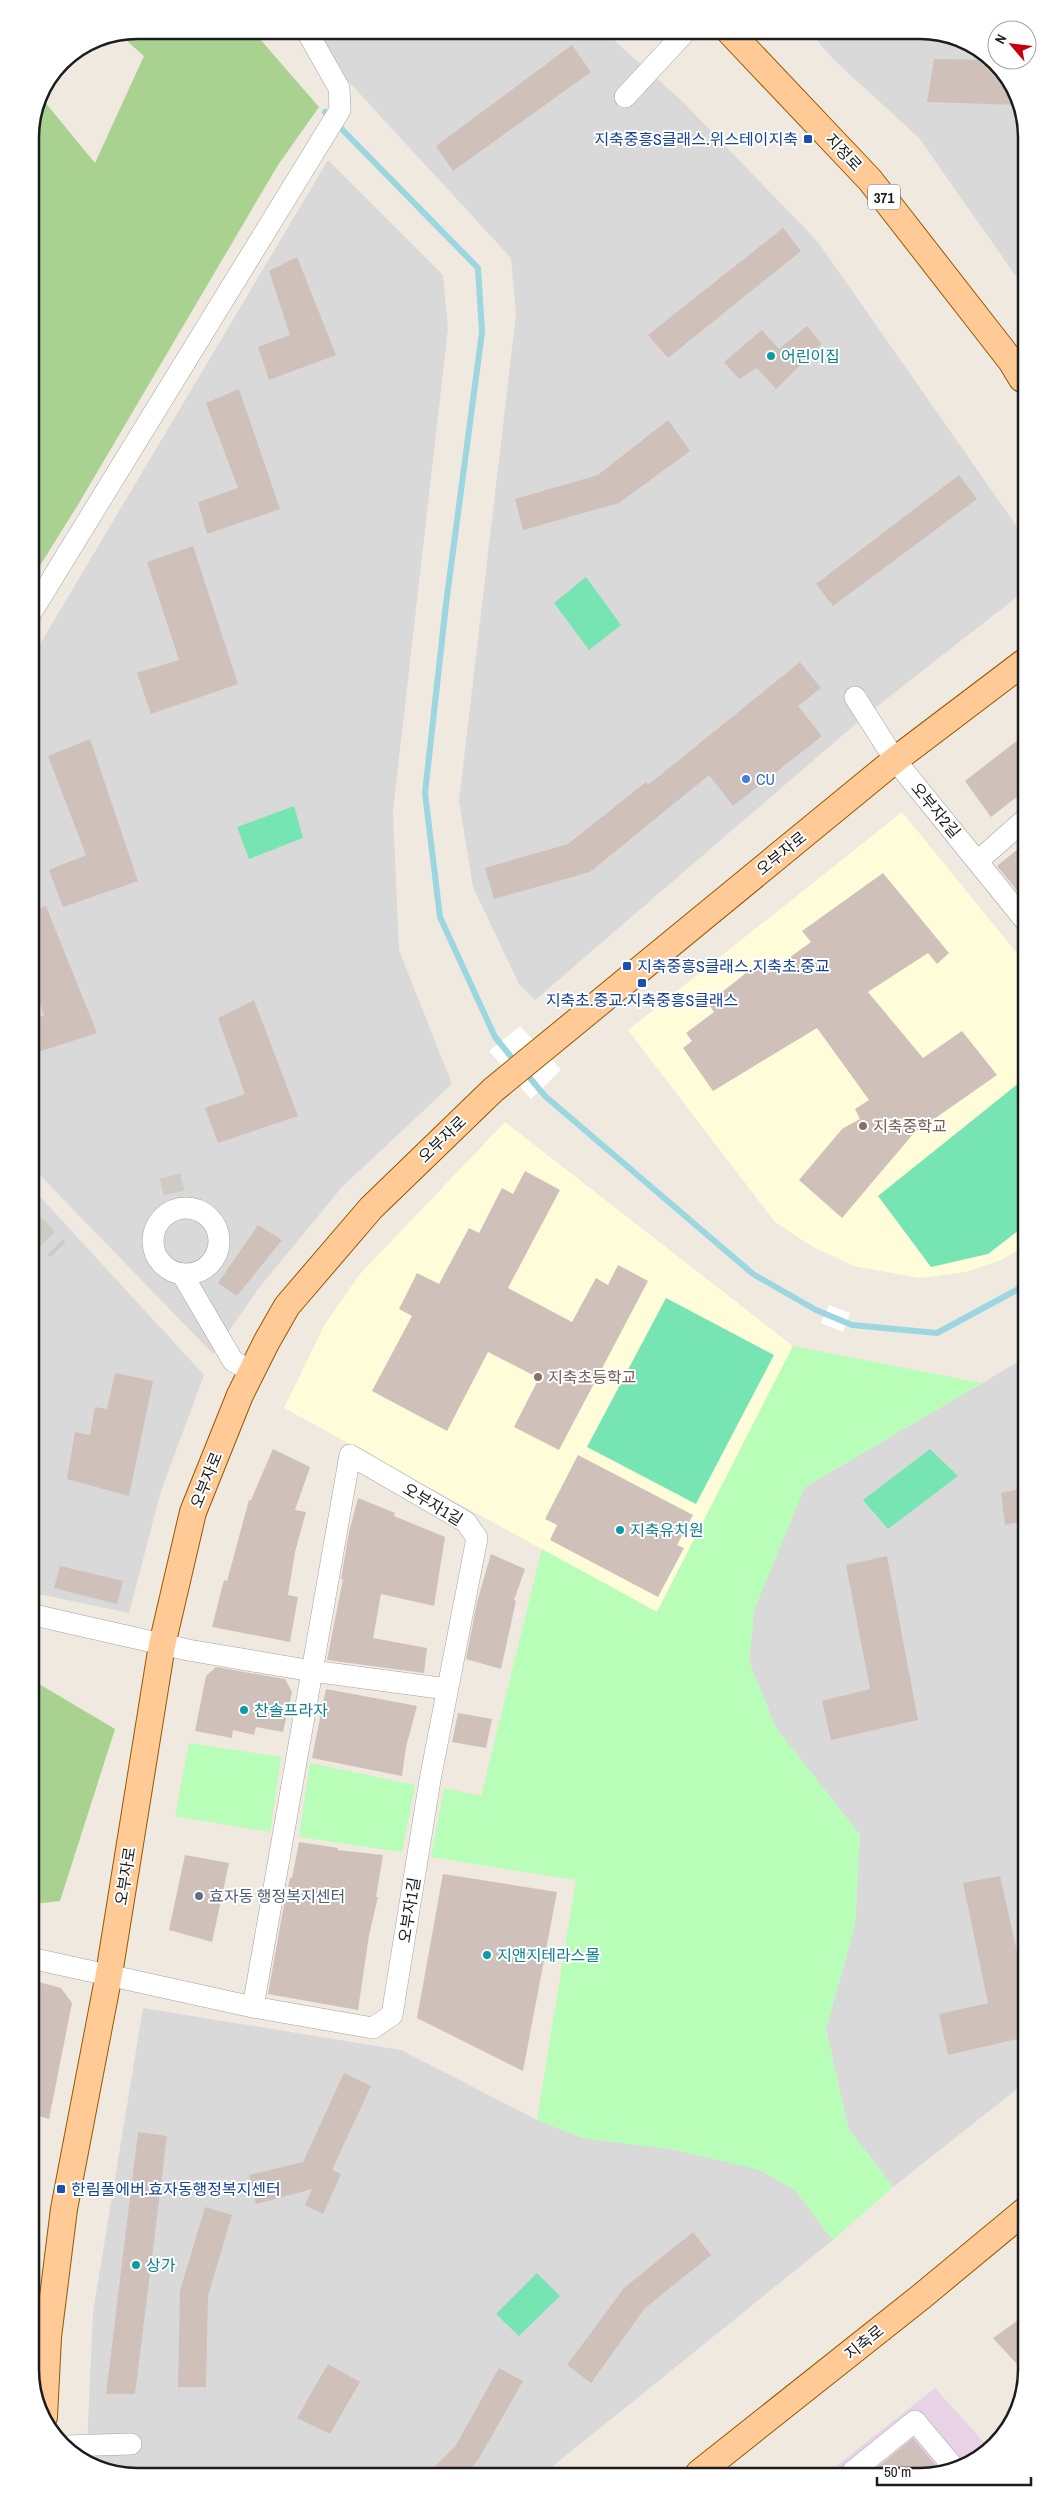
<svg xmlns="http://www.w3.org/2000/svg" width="1057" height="2507" viewBox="0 0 1057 2507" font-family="'Archivo Narrow','Noto Sans KR',sans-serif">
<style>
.residential{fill:#dad9d9}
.industrial{fill:#e8d2e6}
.education{fill:#fffcd9}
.forest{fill:#a9d291}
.park{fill:#b8feb9}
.pitch{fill:#77e5b3}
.pier{fill:#fff}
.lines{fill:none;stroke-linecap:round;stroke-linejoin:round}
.stream{stroke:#9cd6e0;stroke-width:6}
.building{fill:#cfc1b9}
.minor-tunnel{stroke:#cfcac3;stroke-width:21;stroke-dasharray:21 11;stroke-linecap:butt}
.minor-casing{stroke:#a3a3a3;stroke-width:22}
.major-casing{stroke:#945900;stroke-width:28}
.minor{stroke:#fff;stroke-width:21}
.major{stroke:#ffca95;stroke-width:26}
.transit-dot{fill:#1a4fb4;stroke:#fff;stroke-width:2}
.culture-dot{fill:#0f9aa8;stroke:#fff;stroke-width:2}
.shop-dot{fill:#3f7fe0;stroke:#fff;stroke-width:2}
.education-dot{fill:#8d6e63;stroke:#fff;stroke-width:2}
.service-dot{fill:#5c6f8a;stroke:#fff;stroke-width:2}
.labels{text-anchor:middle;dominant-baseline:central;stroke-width:4;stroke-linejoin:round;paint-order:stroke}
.shield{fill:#fff;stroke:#606060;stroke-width:1}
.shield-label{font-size:15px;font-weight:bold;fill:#1c1c1c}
.transit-label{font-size:16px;fill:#164399;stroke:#fff;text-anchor:start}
.street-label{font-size:16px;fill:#1c1c1c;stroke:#fff}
.culture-label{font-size:16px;fill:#0d838f;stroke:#fff;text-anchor:start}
.shop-label{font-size:16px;fill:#366cbe;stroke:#fff;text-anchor:start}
.education-label{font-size:16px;fill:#785e54;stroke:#fff;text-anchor:start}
.service-label{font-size:16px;fill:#4e5e75;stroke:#fff;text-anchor:start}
.rim{fill:none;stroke:#1c1c1c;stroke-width:2.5}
</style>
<rect width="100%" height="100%" fill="#efe9e0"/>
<g class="residential">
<path d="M317,30H603L684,103L818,242L1022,534L1023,592L866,715L535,1000L519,984L473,887L459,801L516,315L511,258L337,69Z"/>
<path d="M808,30H928L985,52L1021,103L1022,285L919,138L834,60Z"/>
<path d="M328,160L443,275L448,328L393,811L399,950L452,1084L342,1187L258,1289L213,1354L33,1168L32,809L40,798L38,752L32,718L31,659Z"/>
<path d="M33,1189L204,1375L161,1491L129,1613L34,1593Z"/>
<path d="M1025,1358L1026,2082L893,2187L848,2128L826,2029L855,1925L860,1835L776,1728L749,1662L754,1610L782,1535L805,1487Z"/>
<path d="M143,2008L401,2050L537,2120L583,2138L670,2149L754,2167L795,2190L833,2240L543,2474L129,2477L92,2463L87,2447L93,2312Z"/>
</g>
<path class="industrial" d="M935,2388L988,2447L954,2471L829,2472Z"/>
<g class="education">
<path d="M902,812L1024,962V1247L1001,1260L966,1272L920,1278L854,1266L813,1247L775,1222L628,1030Z"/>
<path d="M505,1122L793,1346L657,1612L284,1408L325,1324L360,1274Z"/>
</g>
<g class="forest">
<path d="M137,30H252L319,107L278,165L79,503L31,580L30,130L39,95L95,163L144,56L119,34Z"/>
<path d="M34,1681L115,1729L60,1901L34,1904Z"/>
</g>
<g class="park">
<path d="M793,1346L982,1383L805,1487L754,1610L749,1662L776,1728L860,1835L855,1925L826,2029L848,2128L893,2187L833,2240L795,2190L760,2170L670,2149L583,2138L537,2120L576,1880L431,1857L444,1788L481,1796L542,1549L657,1612Z"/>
<path d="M189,1743L281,1757L270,1832L175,1816Z"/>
<path d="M310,1763L415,1785L402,1852L299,1837Z"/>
</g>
<g class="pitch">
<path d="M586,577L621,625L589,650L554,603Z"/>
<path d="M294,806L303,838L249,859L237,827Z"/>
<path d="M1024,1079V1226L988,1254L931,1267L878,1196Z"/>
<path d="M666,1298L774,1355L696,1504L587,1447Z"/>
<path d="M930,1449L958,1476L888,1529L863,1500Z"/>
<path d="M537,2273L560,2296L519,2336L496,2314Z"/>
</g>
<g class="pier">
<path d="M520,1026L561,1070L531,1099L489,1051Z"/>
<path d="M829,1305L850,1313L843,1332L821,1323Z"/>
</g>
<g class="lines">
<g class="stream">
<path d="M325,112L478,268L482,332L446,604L425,793L440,917L495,1037L517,1064"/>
<path d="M524,1071L545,1096L753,1274L816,1310L852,1325L937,1333L1024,1286"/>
</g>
</g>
<g class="building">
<path d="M572,45L591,72L453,171L436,146Z"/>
<path d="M934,59L991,60L1021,105L927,102Z"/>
<path d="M783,228L801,251L668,358L648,335Z"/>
<path d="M297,257L336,355L269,380L258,347L290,335L269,271Z"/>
<path d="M807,326L822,344L776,389L757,368L739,379L724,362L762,330L779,349Z"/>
<path d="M239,389L280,509L207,534L198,502L238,488L206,403Z"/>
<path d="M668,420L690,451L619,503L523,530L515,499L598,475Z"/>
<path d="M959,475L977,499L833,606L816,584Z"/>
<path d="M193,546L238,684L151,714L137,673L179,660L147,562Z"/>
<path d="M800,662L821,688L798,706L822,736L733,806L709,775L590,872L494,899L485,868L568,844L646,782L648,785Z"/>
<path d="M1023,736L1022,793L991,817L965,781Z"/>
<path d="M90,739L138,881L63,907L49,870L86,855L48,756Z"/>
<path d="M1023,845V898L997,866Z"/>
<path d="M883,873L949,953L937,964L928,953L868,992L923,1058L962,1031L997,1075L914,1133L842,1218L799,1180L842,1129L860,1119L855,1109L869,1100L817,1028L713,1091L683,1048L692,1041L686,1033L714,1012L708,1003L760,962L768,973L811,942L802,931Z"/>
<path d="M46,906L97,1033L32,1054V1020L44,1015L32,981V911Z"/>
<path d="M254,1000L298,1116L218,1143L205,1108L245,1094L218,1018Z"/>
<path d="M525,1171L560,1190L508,1288L572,1322L596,1278L608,1285L618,1265L648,1281L559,1450L514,1427L539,1378L488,1352L447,1431L372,1391L412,1316L399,1309L417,1273L439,1284L469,1228L479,1233L502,1188L513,1194Z"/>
<path d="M258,1225L282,1240L237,1296L218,1283Z"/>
<path d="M115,1373L153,1381L129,1496L67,1479L75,1432L90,1435L95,1407L107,1409Z"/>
<path d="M273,1449L310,1467L295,1510L306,1512L295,1552L288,1595L298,1597L290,1642L212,1627L224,1580L227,1581L249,1500H251Z"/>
<path d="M578,1455L693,1515L677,1545L684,1548L658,1597L550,1540L557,1525L545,1519Z"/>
<path d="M1025,1488V1521L1005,1525L1001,1493Z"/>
<path d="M358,1498L395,1513L394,1516L445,1537L434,1606L381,1594L373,1638L427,1648L424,1673L327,1660L343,1579H341L349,1532Z"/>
<path d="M491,1554L525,1569L514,1600L516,1601L501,1669L466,1659L477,1602Z"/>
<path d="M887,1556L918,1720L831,1740L822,1701L870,1689L846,1565Z"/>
<path d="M60,1566L123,1581L117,1604L54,1588Z"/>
<path d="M216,1667L285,1679L292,1692L283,1732L256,1727L254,1735L233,1730L232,1738L195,1731L206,1676Z"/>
<path d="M326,1689L417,1706L406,1747L402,1776L312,1758Z"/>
<path d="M458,1713L492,1719L486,1748L452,1742Z"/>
<path d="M299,1842L338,1848V1850L383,1855L376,1897H378L369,1935L358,2010L268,1994L283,1910L290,1878H292Z"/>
<path d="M185,1855L229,1863L212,1942L169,1930Z"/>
<path d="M443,1874L557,1892L523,2071L417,2018Z"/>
<path d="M1000,1876L1026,1992V2037L948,2055L939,2014L988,2003L963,1883Z"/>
<path d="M35,1981L61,1988L72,2003L49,2119L35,2115V2017L37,2003L35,2002Z"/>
<path d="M344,2073L371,2086L332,2170L341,2174L323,2214L305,2205L312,2189L256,2204L249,2175L303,2162Z"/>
<path d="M138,2132L167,2136L135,2394H106Z"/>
<path d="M205,2207L232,2215L208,2296L206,2387H178L180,2291Z"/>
<path d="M693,2232L711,2255L645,2308L591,2383L567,2365L624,2288Z"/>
<path d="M1027,2314V2371L1026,2374L993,2338Z"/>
<path d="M328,2364L360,2382L330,2434L297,2418Z"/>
<path d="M499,2368L523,2381L478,2460L465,2475H427L456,2445Z"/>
<path d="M913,2438L941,2472H872L883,2463Z"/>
</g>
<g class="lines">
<g class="minor-tunnel">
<path d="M170,1176L174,1193"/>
<path d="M33,1224L58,1250"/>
</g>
<defs>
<g id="minor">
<path d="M625,97L687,30"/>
<path d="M31,613L340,110L339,88L306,30"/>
<path d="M855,697L895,760L1023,918"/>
<path d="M978,861L1023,821"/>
<circle cx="186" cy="1241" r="33"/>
<path d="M182,1274L233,1361L251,1371"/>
<path d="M34,1615L188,1650L312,1671L447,1689"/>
<path d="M35,1959L253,2007L373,2028L392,2015L430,1780L477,1538L466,1522L350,1455L253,2007"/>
<path d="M65,2446L131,2444"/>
<path d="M852,2472L915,2421L956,2470"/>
</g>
<g id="major">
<path d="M728,30L870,180L1011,361L1022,379"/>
<path d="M44,2417L48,2337L64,2209L109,1974L162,1645L193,1512L240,1395L267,1341L287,1306L371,1208L493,1090L895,760L1023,663"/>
<path d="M699,2473L922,2296L1027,2209"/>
</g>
</defs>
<use href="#minor" class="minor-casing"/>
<use href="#major" class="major-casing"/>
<use href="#minor" class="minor"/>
<use href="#major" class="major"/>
</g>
<g class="transit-dot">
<rect x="803" y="134" width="10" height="10" rx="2.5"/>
<rect x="622" y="961" width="10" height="10" rx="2.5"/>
<rect x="637" y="978" width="10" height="10" rx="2.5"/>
<rect x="56" y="2184" width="10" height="10" rx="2.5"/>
</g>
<g class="culture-dot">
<circle cx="771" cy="356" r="5"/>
<circle cx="620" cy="1530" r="5"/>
<circle cx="244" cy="1710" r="5"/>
<circle cx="487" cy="1955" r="5"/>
<circle cx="136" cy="2265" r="5"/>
</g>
<circle class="shop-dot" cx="746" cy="779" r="5"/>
<g class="education-dot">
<circle cx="863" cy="1126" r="5"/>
<circle cx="538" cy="1377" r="5"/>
</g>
<circle class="service-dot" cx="199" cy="1896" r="5"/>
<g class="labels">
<rect class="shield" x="868" y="184.5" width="32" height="25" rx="4"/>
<g class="shield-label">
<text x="884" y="197">371</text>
</g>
<g class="transit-label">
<text x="798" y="139" text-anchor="end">지축중흥S클래스.위스테이지축</text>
<text x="637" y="966">지축중흥S클래스.지축초.중교</text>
<text x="642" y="1000" text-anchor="middle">지축초.중교.지축중흥S클래스</text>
<text x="71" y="2189">한림풀에버.효자동행정복지센터</text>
</g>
<g class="street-label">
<text transform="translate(844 152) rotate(47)">지정로</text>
<text transform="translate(936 810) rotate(50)">오부자2길</text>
<text transform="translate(781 853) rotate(-39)">오부자로</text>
<text transform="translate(442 1139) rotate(-44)">오부자로</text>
<text transform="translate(206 1480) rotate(-68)">오부자로</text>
<text transform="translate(433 1504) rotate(31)">오부자1길</text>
<text transform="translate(125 1876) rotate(-81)">오부자로</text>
<text transform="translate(409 1910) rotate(-81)">오부자1길</text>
<text transform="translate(864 2342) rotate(-39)">지축로</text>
</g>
<g class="culture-label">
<text x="781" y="356">어린이집</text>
<text x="630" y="1530">지축유치원</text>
<text x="254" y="1710">찬솔프라자</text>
<text x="497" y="1955">지앤지테라스몰</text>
<text x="146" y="2265">상가</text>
</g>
<g class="shop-label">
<text x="756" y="779">CU</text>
</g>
<g class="education-label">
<text x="873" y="1126">지축중학교</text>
<text x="548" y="1377">지축초등학교</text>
</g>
<g class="service-label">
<text x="209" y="1896">효자동 행정복지센터</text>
</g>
</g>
<path d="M0 0H1057V2507H0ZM137 39H920A98 98 0 0 1 1018 137V2370A98 98 0 0 1 920 2468H137A98 98 0 0 1 39 2370V137A98 98 0 0 1 137 39Z" fill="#fff" fill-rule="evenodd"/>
<path class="rim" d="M137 39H920A98 98 0 0 1 1018 137V2370A98 98 0 0 1 920 2468H137A98 98 0 0 1 39 2370V137A98 98 0 0 1 137 39Z"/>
<g transform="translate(1012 45) rotate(298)"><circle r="24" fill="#ffffff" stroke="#a4a4a4"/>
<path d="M0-4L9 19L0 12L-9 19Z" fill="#c8000e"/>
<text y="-8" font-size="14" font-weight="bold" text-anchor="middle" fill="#1c1c1c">N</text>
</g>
<path d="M877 2477v8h154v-8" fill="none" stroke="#1c1c1c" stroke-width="2.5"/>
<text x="884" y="2477" font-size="15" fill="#1c1c1c" stroke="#ffffff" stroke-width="4" paint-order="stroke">50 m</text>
</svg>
